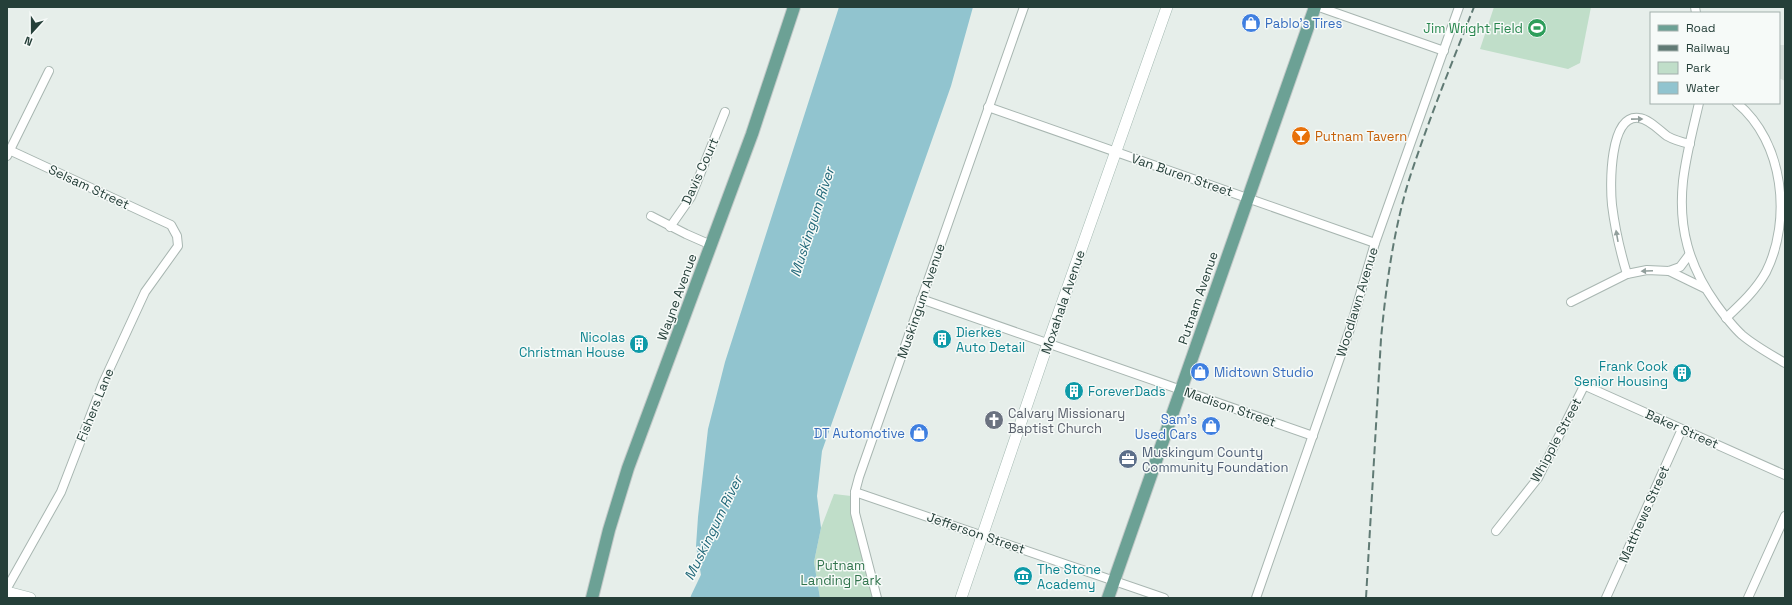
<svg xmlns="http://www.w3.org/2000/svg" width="1792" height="605" viewBox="0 0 1792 605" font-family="'Space Grotesk',sans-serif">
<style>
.built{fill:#d4ded9}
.green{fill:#c0dec9}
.water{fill:#91c4cf}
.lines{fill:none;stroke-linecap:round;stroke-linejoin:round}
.river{stroke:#91c4cf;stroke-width:13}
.street-casing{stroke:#a8b6b1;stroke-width:10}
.secondary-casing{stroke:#a4b9b2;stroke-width:12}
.primary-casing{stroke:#c2c9c8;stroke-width:14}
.street{stroke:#fff;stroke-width:8}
.secondary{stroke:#fff;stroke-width:11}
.primary{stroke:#6ca195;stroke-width:12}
.rail{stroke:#607a74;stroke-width:2;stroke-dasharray:8 4;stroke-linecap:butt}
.oneway{fill:#929f9c}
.labels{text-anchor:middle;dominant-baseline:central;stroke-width:3;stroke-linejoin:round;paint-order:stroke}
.shop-label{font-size:13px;fill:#366cbe;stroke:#f6faf8;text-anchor:start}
.leisure-label{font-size:13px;fill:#27864d;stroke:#f6faf8;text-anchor:end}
.food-label{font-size:13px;fill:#c56008;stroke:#f6faf8;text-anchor:start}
.street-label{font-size:13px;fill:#253f39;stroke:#f6faf8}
.culture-label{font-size:13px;fill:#0d838f;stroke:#f6faf8;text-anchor:start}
.worship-label{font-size:13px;fill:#5b616d;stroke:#f6faf8;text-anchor:start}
.service-label{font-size:13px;fill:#4e5e75;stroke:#f6faf8;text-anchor:start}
.park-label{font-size:13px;fill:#31744d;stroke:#f6faf8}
.water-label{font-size:14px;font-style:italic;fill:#216879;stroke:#f6faf8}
</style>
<rect width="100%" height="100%" fill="#e6eeea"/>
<path class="built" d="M1779,45H1785V81L1779,78Z"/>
<g class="green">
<path d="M1494,7H1591L1580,63L1568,69L1480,49Z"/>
<path d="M834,494L851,496L852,520L873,598H820L814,562L821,528Z"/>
</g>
<path class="water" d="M839,7H973L951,86L822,451L817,496L821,528L814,562L820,598H702L701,575L696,546L698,517L708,429L725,362Z"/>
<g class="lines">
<path class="river" d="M697,598L709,573"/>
<defs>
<g id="street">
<path d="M1319,7L1444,51"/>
<path d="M1695,7L1696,13"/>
<path d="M1699,103C1693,129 1686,155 1683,181C1678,228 1689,266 1716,304C1724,315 1732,326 1742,335C1755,346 1770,354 1785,363"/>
<path d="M988,107L1375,243"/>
<path d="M7,149L171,225L177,236L178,246L145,292L103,383L61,492L7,588"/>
<path d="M7,156L49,71"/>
<path d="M651,216L686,234L711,245"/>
<path d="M670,227L691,197L725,112"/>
<path d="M1669,271L1704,288"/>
<path d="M1627,274C1620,251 1615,229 1612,205C1610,186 1609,114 1639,118C1649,119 1659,130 1667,136C1674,140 1681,142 1690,144"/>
<path d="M921,299L1313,436"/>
<path d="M1571,302L1627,274L1647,270L1669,271L1680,267L1689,255"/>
<path d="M1726,318C1741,304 1756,290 1766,272C1792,220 1784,142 1737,103"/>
<path d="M1579,383L1785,475"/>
<path d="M855,492L1164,598"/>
<path d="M1496,531L1538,478L1584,386"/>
<path d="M877,598L855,513V492L859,477L1024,7"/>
<path d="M1256,598L1351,326L1375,243L1459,7"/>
<path d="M1606,598L1682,429"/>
<path d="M1748,598L1785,516"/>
</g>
<g id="secondary">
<path d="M7,592L30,598"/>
<path d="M961,598L1048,343L1167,7"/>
</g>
<g id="primary">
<path d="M592,598L609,530L628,468L752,134L794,7"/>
<path d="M1108,598L1315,7"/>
</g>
</defs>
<use href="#street" class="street-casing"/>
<use href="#secondary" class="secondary-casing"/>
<use href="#primary" class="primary-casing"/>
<use href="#street" class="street"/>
<use href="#secondary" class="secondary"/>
<use href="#primary" class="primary"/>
<path class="rail" d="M1366,598L1381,339C1386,286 1393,234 1408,183C1427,124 1451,65 1474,7"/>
</g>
<defs><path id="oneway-solid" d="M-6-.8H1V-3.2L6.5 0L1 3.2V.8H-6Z"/></defs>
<g class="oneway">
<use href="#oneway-solid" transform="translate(1637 119) rotate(-1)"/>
<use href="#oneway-solid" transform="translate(1617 236) rotate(-100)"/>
<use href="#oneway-solid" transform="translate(1647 271) rotate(177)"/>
</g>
<defs>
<symbol id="shop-disc" viewBox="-11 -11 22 22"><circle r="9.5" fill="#3f7fe0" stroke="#f6faf8"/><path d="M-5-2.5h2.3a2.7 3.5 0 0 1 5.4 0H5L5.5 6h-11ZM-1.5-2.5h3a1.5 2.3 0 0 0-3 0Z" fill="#fff"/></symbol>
<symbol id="stadium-disc" viewBox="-11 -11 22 22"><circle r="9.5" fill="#2e9e5b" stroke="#f6faf8"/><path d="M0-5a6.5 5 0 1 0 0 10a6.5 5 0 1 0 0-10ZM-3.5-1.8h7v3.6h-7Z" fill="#fff"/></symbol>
<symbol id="bar-disc" viewBox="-11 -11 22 22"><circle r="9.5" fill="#e8710a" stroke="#f6faf8"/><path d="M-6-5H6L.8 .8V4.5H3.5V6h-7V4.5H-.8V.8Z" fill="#fff"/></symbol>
<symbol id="building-disc" viewBox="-11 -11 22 22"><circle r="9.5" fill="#0f9aa8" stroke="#f6faf8"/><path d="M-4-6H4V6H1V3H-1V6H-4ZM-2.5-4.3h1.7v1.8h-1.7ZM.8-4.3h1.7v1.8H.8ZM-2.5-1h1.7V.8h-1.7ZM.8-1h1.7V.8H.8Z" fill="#fff"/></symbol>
<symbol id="church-disc" viewBox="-11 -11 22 22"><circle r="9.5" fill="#6b7280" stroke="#f6faf8"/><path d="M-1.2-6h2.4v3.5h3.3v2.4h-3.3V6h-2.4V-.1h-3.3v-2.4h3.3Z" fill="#fff"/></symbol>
<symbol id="office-disc" viewBox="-11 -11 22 22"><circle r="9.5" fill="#5c6f8a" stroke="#f6faf8"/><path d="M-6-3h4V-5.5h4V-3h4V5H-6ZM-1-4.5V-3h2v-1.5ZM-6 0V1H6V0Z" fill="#fff"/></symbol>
<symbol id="museum-disc" viewBox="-11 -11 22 22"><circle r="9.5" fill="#0f9aa8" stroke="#f6faf8"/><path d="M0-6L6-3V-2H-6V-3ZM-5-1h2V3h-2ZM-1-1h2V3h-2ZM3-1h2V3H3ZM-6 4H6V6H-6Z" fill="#fff"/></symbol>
</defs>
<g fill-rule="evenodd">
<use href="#shop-disc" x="1240" y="12" width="22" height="22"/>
<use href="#stadium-disc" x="1526" y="17" width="22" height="22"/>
<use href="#bar-disc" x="1290" y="125" width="22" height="22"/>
<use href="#building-disc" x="931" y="328" width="22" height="22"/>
<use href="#building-disc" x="628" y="333" width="22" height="22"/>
<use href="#shop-disc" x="1189" y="361" width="22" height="22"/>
<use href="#building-disc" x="1671" y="362" width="22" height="22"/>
<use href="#building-disc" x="1063" y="380" width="22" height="22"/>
<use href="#church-disc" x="983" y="409" width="22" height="22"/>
<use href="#shop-disc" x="1200" y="415" width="22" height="22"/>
<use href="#shop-disc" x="908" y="422" width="22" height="22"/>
<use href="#office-disc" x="1117" y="448" width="22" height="22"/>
<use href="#museum-disc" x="1012" y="565" width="22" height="22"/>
</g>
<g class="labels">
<g class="shop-label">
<text x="1265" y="23">Pablo's Tires</text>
<text x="1214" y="372">Midtown Studio</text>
<text x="1197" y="419" text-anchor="end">Sam's<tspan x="1197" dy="15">Used Cars</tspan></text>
<text x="905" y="433" text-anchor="end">DT Automotive</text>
</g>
<g class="leisure-label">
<text x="1523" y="28">Jim Wright Field</text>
</g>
<g class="food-label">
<text x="1315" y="136">Putnam Tavern</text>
</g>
<g class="street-label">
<text transform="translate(700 171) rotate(-66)">Davis Court</text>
<text transform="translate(1182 175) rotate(19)">Van Buren Street</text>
<text transform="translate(89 187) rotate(25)">Selsam Street</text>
<text transform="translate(677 297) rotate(-70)">Wayne Avenue</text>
<text transform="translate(1198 298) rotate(-71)">Putnam Avenue</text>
<text transform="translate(921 301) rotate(-71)">Muskingum Avenue</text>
<text transform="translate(1063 302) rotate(-71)">Moxahala Avenue</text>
<text transform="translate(1357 302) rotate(-73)">Woodlawn Avenue</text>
<text transform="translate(95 405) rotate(-68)">Fishers Lane</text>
<text transform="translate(1230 407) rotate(19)">Madison Street</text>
<text transform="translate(1682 429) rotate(24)">Baker Street</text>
<text transform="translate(1556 440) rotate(-62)">Whipple Street</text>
<text transform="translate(1644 514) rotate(-66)">Matthews Street</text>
<text transform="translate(976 533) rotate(19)">Jefferson Street</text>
</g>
<g class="culture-label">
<text x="956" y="332">Dierkes<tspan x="956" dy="15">Auto Detail</tspan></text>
<text x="625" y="337" text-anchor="end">Nicolas<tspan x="625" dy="15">Christman House</tspan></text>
<text x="1668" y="366" text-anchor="end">Frank Cook<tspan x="1668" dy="15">Senior Housing</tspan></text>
<text x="1088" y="391">ForeverDads</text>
<text x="1037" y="569">The Stone<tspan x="1037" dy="15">Academy</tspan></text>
</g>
<g class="worship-label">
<text x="1008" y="413">Calvary Missionary<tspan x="1008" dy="15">Baptist Church</tspan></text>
</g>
<g class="service-label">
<text x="1142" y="452">Muskingum County<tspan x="1142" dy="15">Community Foundation</tspan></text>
</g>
<g class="park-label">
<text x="841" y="565">Putnam<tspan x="841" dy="15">Landing Park</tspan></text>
</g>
<g class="water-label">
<text transform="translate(812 222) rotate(-72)">Muskingum River</text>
<text transform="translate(713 528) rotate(-64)">Muskingum River</text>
</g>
</g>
<rect width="1792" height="605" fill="none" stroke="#253f39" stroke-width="16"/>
<rect x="1650" y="12" width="130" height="92" fill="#f6faf8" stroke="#a2afac"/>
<rect x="1658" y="25" width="20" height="6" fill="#6ca195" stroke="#a2afac"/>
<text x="1686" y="32" font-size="12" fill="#253f39">Road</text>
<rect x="1658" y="45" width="20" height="6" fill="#607a74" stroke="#a2afac"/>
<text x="1686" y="52" font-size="12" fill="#253f39">Railway</text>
<rect x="1658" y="62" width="20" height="12" fill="#c0dec9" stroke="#a2afac"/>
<text x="1686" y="72" font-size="12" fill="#253f39">Park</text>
<rect x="1658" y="82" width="20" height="12" fill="#91c4cf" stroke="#a2afac"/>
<text x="1686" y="92" font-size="12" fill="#253f39">Water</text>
<g transform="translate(32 32) rotate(201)" stroke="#f6faf8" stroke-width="3" paint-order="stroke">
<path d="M0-3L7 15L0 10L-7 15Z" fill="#253f39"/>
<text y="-6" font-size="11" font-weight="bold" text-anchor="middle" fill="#253f39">N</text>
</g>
</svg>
